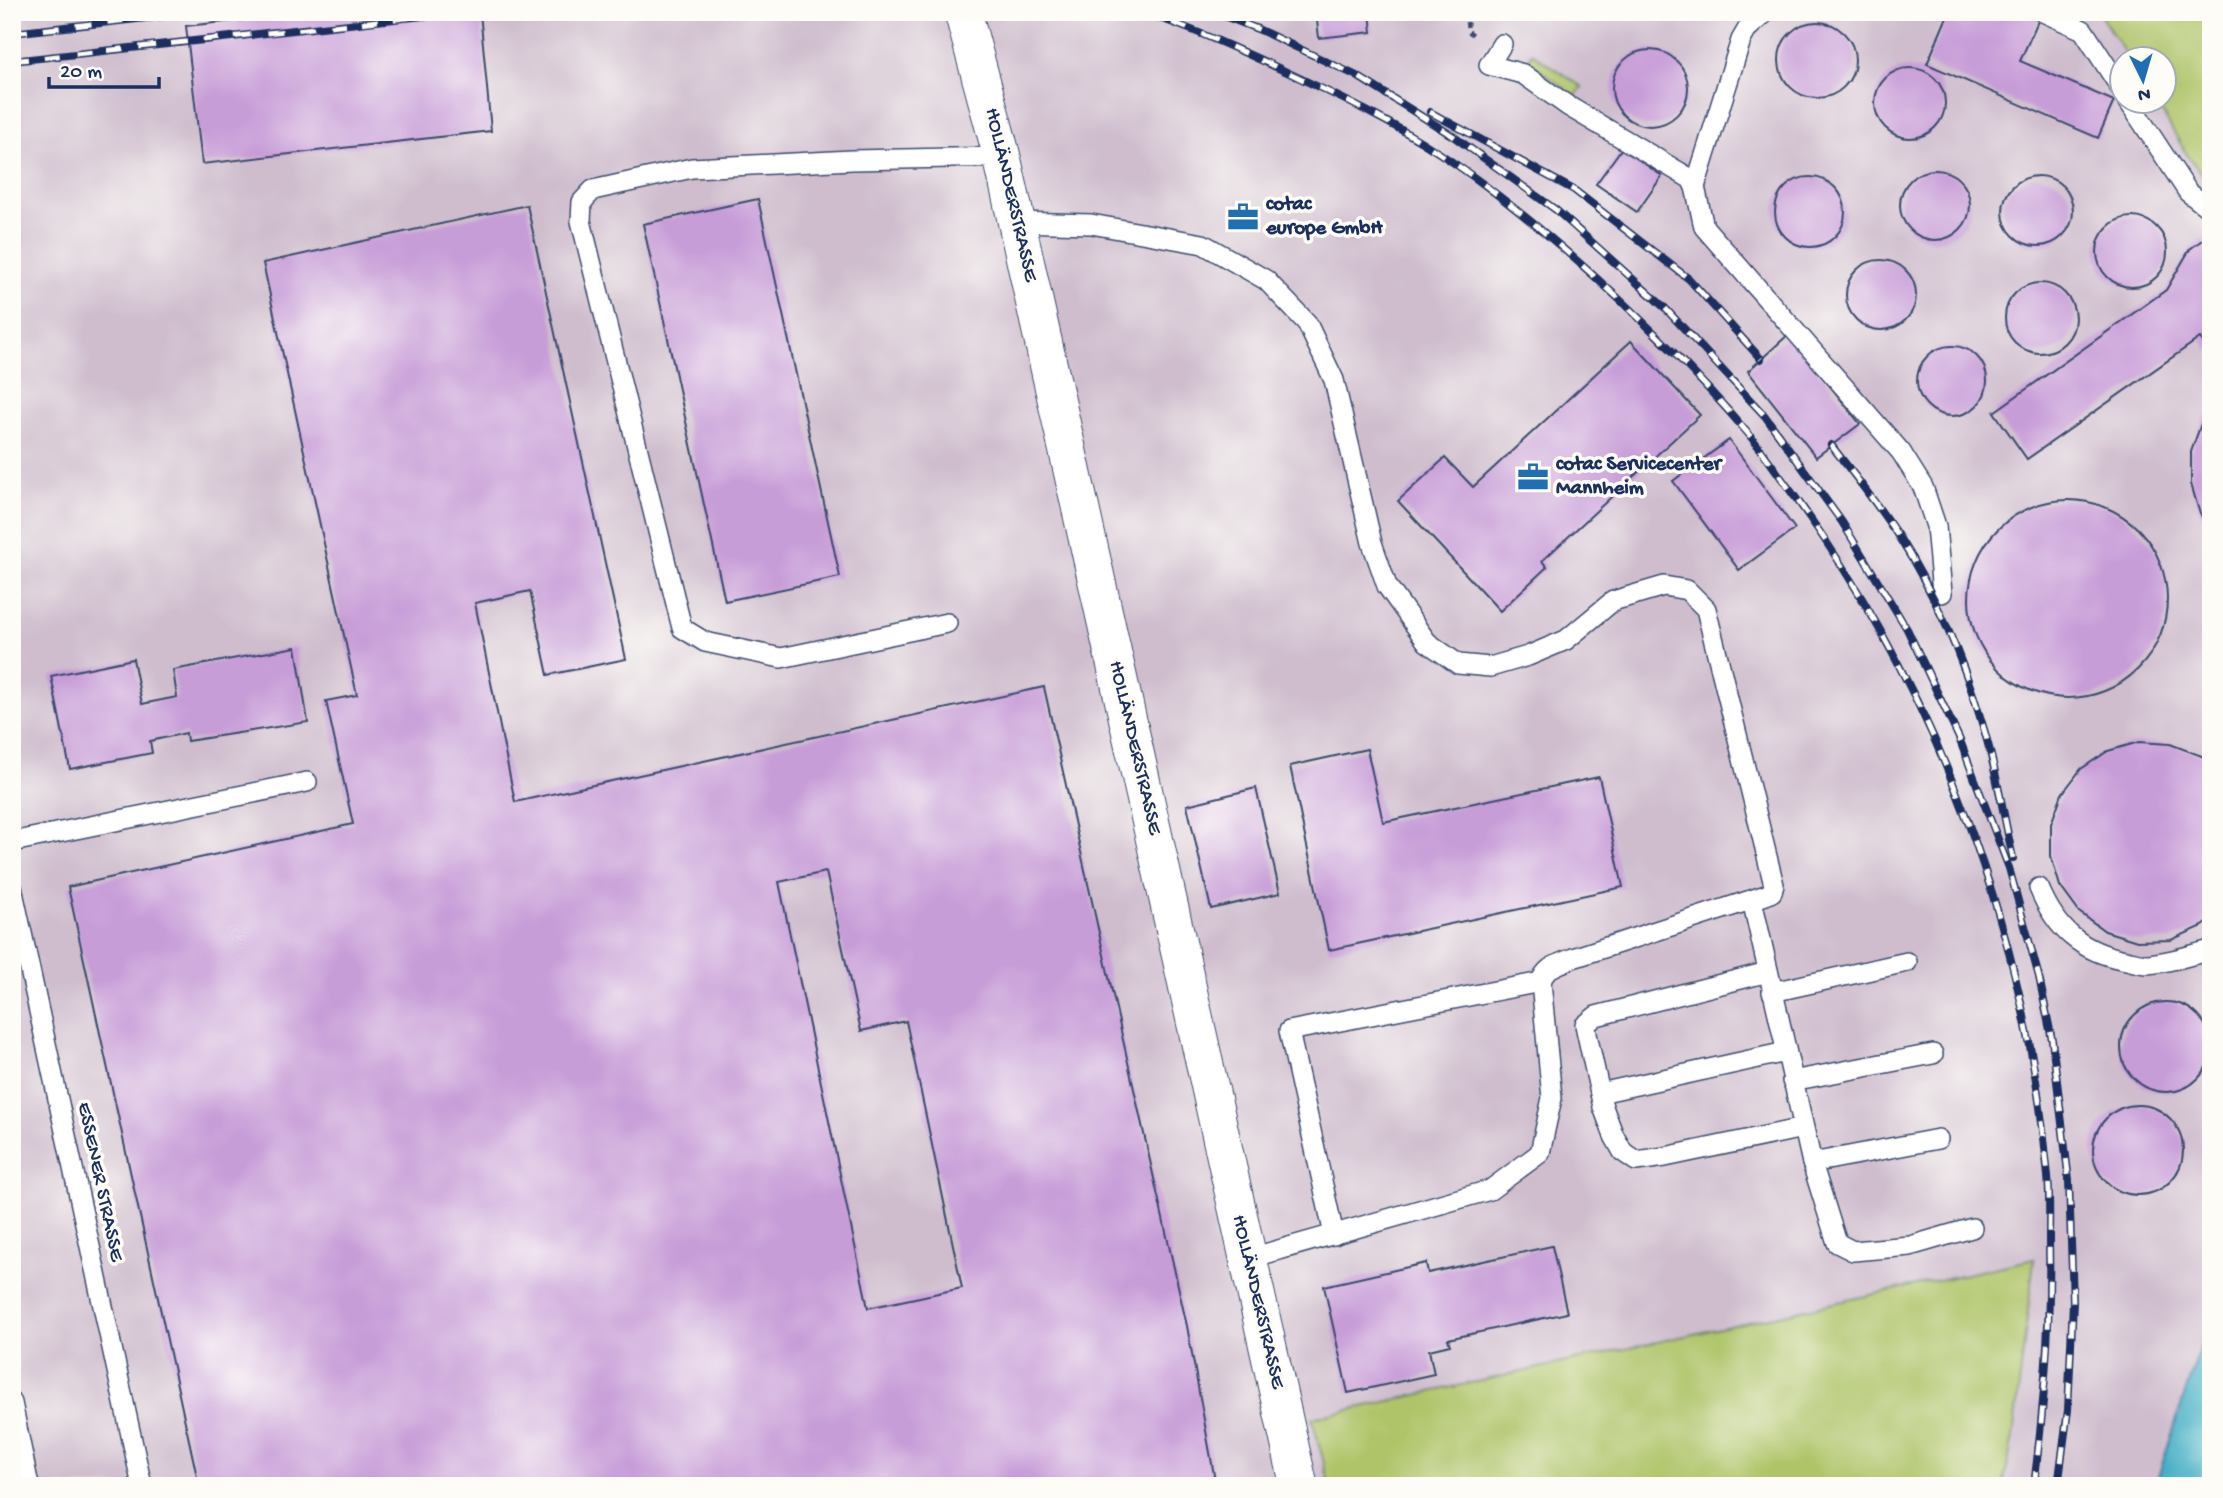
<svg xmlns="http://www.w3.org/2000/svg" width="2223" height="1498" viewBox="0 0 2223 1498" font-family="'Gochi Hand',sans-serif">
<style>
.industrial{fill:#cfbdce;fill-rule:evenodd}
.green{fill:#afc469;stroke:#657a64;stroke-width:2}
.water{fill:#47b0c6;stroke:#317092;stroke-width:2}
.building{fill:#c79dd8;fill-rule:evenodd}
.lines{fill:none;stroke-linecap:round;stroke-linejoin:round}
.service-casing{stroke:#3b4a6d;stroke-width:22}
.minor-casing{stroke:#3b4a6d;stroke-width:39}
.path{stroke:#3b4a6d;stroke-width:4.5;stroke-dasharray:5 5;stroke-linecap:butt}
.service{stroke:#fff;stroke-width:19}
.minor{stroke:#fff;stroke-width:37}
.rail-casing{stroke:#1b2f5e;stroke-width:8}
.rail{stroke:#fdfcf7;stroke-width:5;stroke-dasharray:16;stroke-linecap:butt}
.labels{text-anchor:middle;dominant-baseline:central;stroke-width:7;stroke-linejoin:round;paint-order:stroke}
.street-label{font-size:21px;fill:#1b2f5e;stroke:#fdfcf7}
.poi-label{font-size:21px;font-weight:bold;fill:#1b2f5e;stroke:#fdfcf7;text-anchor:start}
</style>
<rect width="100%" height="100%" fill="#fdfcf7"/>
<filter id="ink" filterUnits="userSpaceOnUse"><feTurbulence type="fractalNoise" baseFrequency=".0143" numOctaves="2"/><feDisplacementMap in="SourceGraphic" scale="14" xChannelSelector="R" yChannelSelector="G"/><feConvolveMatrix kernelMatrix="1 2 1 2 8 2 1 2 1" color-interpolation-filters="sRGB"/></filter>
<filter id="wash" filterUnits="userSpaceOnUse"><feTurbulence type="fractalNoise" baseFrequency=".00686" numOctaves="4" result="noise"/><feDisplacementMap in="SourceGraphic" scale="28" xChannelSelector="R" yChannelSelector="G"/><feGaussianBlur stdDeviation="1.57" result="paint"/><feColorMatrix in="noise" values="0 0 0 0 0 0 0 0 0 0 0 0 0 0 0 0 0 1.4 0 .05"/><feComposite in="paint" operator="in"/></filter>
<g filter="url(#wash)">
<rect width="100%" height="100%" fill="#f0e0c0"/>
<path class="industrial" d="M12,12H2211V1314L2155,1486H12ZM2122,60H2164V102H2122Z"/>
<g class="green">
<path d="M2098,12H2211V185L2189,158L2156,102H2164V60L2129,59Z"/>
<path d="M1532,53L1582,87L1575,96L1528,61Z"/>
<path d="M2034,1259L2013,1437L2003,1486H1330L1312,1418Z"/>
</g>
<path class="water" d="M2211,1314V1486H2155Z"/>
<g id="blocks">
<g class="building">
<path d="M322,12H480L491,131L202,164L186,26Z"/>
<path d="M1316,12H1370L1372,32L1319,38Z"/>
<path d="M1949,12H2042L2020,61L2114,101L2098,138L1927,64Z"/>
<circle cx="1817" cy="60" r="38"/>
<circle cx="1650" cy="88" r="38"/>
<circle cx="1910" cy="103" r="35"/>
<path d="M1622,148L1662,176L1637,212L1596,184Z"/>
<circle cx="1935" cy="205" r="35"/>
<circle cx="2038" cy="211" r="35"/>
<circle cx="1810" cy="212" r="35"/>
<path d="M758,199L840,577L725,601L643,224Z"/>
<path d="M527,205L626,659L548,675L530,591L475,603L515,802L1044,687L1187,1326L1216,1486H199L68,887L353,824L326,701L357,695L263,263ZM826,872L861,1031L906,1021L962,1288L868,1308L779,882Z"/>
<circle cx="2132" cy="252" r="35"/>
<path d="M2206,237L2211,243V353L2200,338L2027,459L1994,412L2166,290L2190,249Z"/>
<circle cx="1881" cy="295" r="35"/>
<circle cx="2040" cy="318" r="35"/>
<path d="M1789,334L1860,424L1816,457L1748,371Z"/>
<path d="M1631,341L1700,415L1542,561L1547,567L1500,611L1398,501L1445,458L1473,487Z"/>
<circle cx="1952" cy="381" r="35"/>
<path d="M2211,410V528L2200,514L2191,484V452L2202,421Z"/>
<path d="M1729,440L1795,529L1739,570L1673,481Z"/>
<circle cx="2068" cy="599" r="99"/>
<path d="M296,647L308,722L187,741L186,733L150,741L152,753L70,769L51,676L133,659L142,704L177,697L173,670Z"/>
<path d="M2139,742L2170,744L2202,756L2211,764V920L2203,926L2171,940L2137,941L2105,931L2079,912L2060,886L2051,856V824L2062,794L2081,769L2108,751Z"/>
<path d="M1367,749L1383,822L1599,777L1623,887L1329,950L1290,766Z"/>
<path d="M1256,788L1280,893L1211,909L1187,805Z"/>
<circle cx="2166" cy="1047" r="45"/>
<circle cx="2138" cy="1150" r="45"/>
<path d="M1552,1246L1567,1313L1448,1339L1450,1345L1429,1350L1434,1374L1348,1393L1324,1286L1426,1263L1428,1273Z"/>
</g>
</g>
</g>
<g filter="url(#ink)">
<use href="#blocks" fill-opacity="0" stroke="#3b4a6d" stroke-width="2"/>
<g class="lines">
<defs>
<g id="service">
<path d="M2043,12L2083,30L2122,90"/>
<path d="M1502,44L1489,65L1523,74L1568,106L1691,179L1695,187L1704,227L1901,452L1923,487L1936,526L1942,593"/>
<path d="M2129,102L2188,192L2211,210"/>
<path d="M1695,187L1741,40L1748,28L1766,12"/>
<path d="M1017,222L1091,224L1203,244L1266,280L1307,323L1334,380L1372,543L1387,586L1427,642L1458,664L1490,667L1528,656L1566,640L1613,601L1664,586L1687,590L1706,609L1774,885L1772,892L1766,895L1573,958C1559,964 1545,967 1541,982L1552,1098L1540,1153L1490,1190L1247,1259"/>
<path d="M947,623L781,658L705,642L682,628L581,221L582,202L593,190L692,168L852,160L1002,157"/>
<path d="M12,842L307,782"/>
<path d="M12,887L142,1486"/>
<path d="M2039,888C2056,929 2081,952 2126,960C2132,961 2140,964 2147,964C2168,963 2191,955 2211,950"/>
<path d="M1752,900L1812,1163L1837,1243L1853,1251L1910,1246L1972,1228"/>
<path d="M1768,972L1596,1016L1585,1025L1603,1107L1614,1136L1623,1152L1636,1161L1665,1157L1803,1128"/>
<path d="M1772,992L1907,962"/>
<path d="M1792,1081L1933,1054"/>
<path d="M1600,1093L1786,1052"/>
<path d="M1812,1163L1938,1139"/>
<path d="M1334,1235L1289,1031L1541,982"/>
<path d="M12,1403L29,1486"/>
</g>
<path id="minor" d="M963,12L1002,157L1299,1486"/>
</defs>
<use href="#service" class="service-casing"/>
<use href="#minor" class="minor-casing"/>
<path class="path" d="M1466,12L1468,31L1476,37"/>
<use href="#service" class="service"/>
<use href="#minor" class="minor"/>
<defs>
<g id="rail">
<path d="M1142,12C1192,28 1242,51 1289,73C1340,97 1392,122 1439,153C1494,189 1545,232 1593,275C1647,324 1698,375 1745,430C1761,448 1775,470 1790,490C1936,688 2026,931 2048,1176C2050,1198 2049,1220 2049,1242C2051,1324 2044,1405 2034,1486"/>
<path d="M1214,12L1260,30L1357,76L1453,136L1556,210L1664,307L1765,416L1842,522L1907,629L1959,738L2009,868L2039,977L2052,1040L2069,1181L2073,1302L2068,1410L2058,1486"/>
<path d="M12,33L199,12"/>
<path d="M12,61L459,12"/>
<path d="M1430,112L1574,190L1689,279L1761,359"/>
<path d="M1831,445C1855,476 1879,506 1900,539C1936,596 1963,659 1982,723C1996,767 2003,813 2013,858"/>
</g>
</defs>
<use href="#rail" class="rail-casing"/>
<use href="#rail" class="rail"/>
</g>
</g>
<defs>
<symbol id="office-bare" viewBox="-9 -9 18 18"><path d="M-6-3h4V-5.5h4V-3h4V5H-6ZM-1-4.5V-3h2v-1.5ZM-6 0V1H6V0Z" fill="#1f6fb2" stroke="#fdfcf7" stroke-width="2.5" paint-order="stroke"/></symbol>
</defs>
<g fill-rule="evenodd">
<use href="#office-bare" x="1221" y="195" width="44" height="44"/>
<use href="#office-bare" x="1511" y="455" width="44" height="44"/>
</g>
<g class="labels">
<g class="street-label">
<text transform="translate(1010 195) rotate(77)">HOLLÄNDERSTRASSE</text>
<text transform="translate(1134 748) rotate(77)">HOLLÄNDERSTRASSE</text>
<text transform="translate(99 1182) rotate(78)">ESSENER STRASSE</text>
<text transform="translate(1257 1302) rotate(77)">HOLLÄNDERSTRASSE</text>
</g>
<g class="poi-label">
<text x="1266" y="205">cotac<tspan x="1266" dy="24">europe GmbH</tspan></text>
<text x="1556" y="465">cotac Servicecenter<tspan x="1556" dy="24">Mannheim</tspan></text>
</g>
</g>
<rect width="2223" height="1498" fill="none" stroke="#fdfcf7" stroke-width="42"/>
<g transform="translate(2143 80) rotate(175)"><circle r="33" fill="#fdfcf7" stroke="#a3aaba" stroke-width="2"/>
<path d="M0-5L12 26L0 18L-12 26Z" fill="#1f6fb2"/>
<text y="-10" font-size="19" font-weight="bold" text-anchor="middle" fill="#1b2f5e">N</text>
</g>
<path d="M49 77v10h110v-10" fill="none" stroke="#1b2f5e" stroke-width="3.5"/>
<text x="60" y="77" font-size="21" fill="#1b2f5e" stroke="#fdfcf7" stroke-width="5" paint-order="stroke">20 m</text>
</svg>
